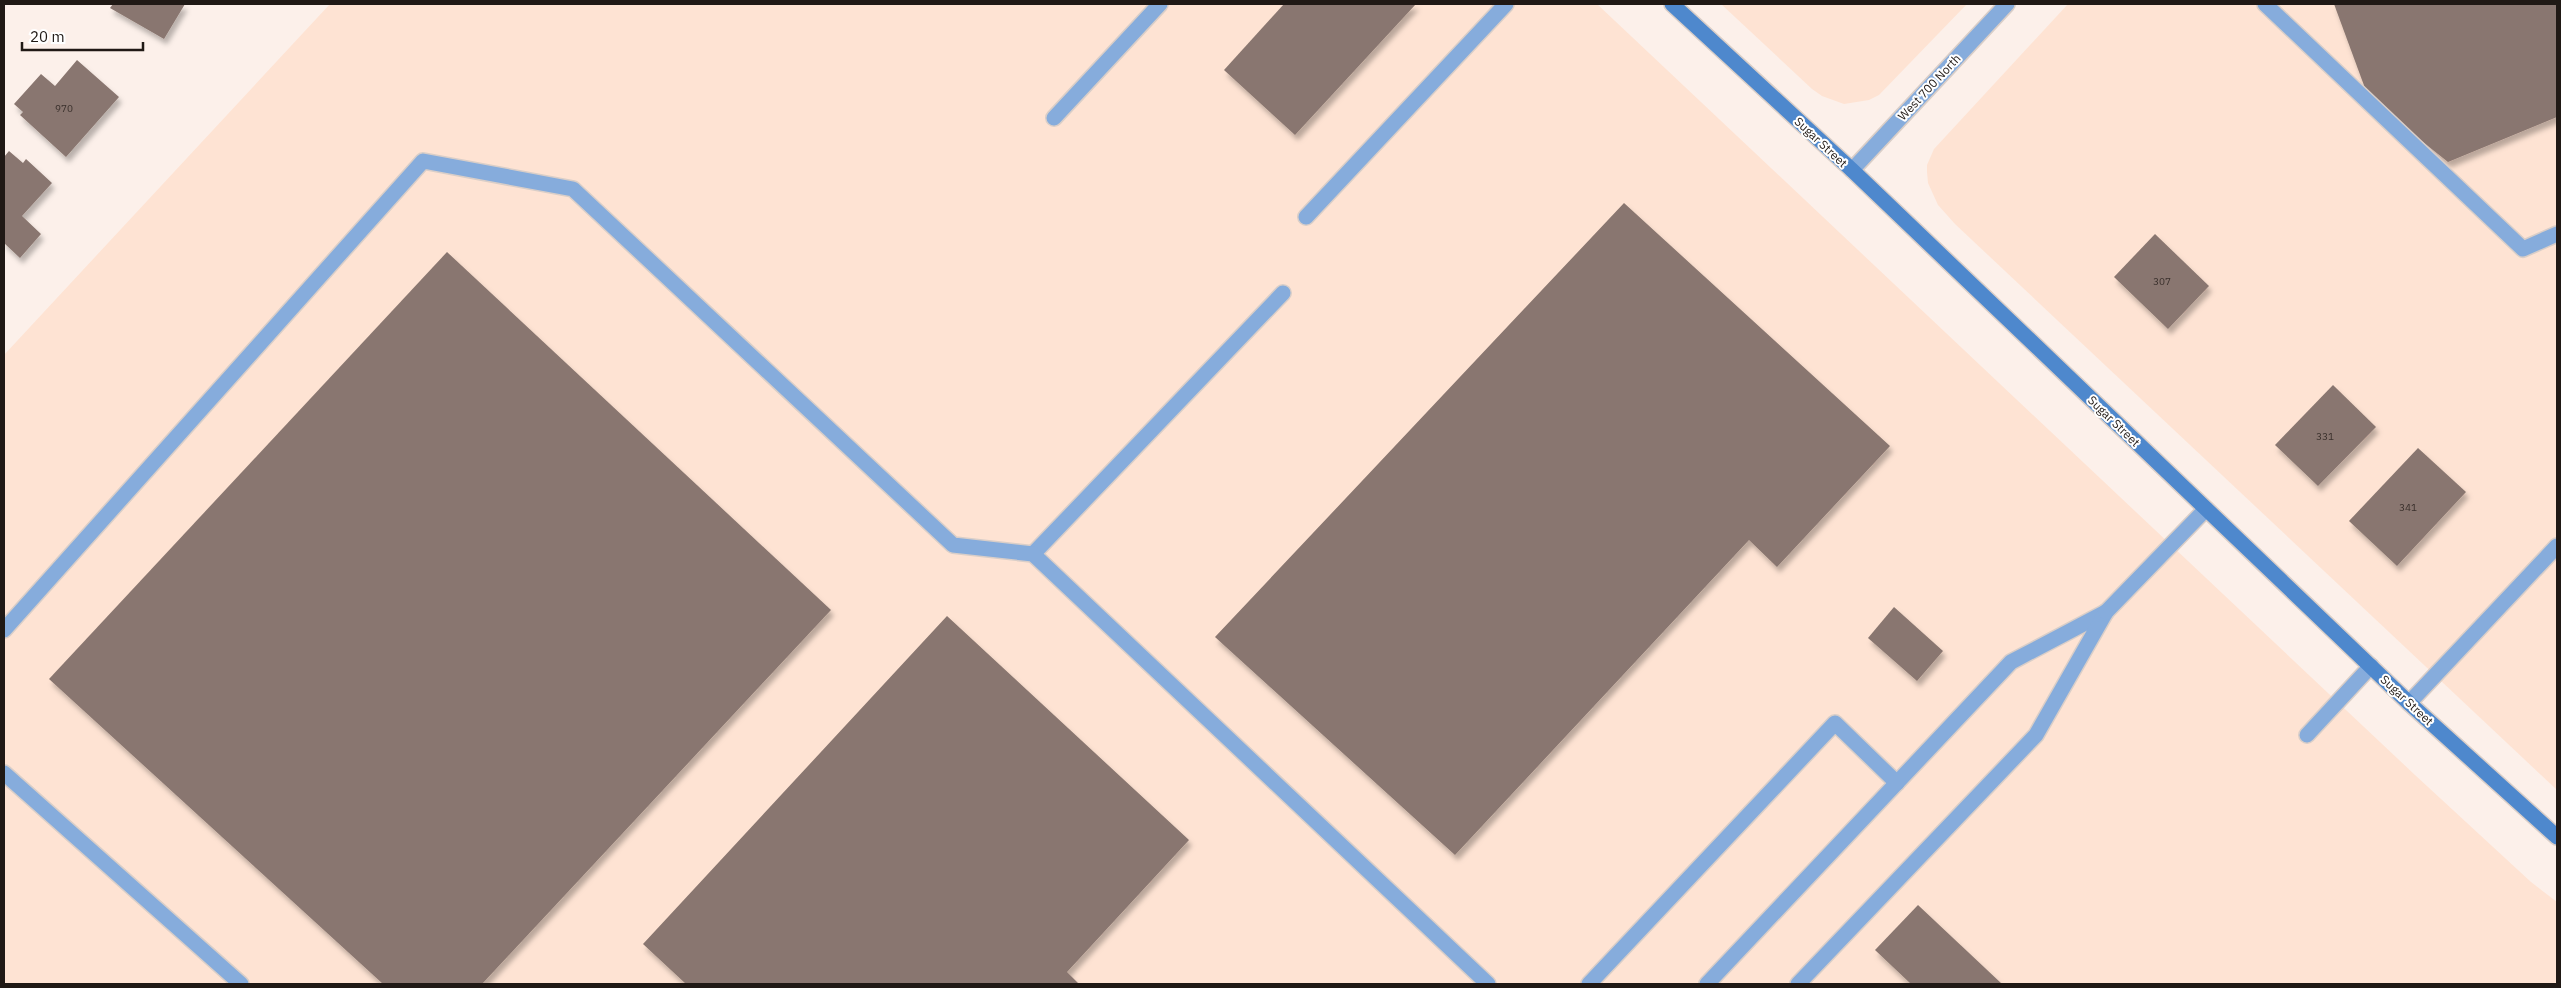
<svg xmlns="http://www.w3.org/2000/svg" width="2561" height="988" viewBox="0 0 2561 988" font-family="'IBM Plex Sans',sans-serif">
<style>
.built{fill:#fee3d3}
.building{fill:#89766f;filter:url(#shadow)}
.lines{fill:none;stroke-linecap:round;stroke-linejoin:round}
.lane-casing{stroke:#d9cec8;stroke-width:18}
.street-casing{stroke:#d9cec8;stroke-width:18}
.secondary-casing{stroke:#d9cec8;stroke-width:18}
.lane{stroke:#86acdc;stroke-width:15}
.street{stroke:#86acdc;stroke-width:15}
.secondary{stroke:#4e88cd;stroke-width:15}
.labels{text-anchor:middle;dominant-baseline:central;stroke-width:4;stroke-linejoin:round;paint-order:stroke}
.number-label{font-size:10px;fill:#3a302c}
.street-label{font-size:12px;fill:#201915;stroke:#fff}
</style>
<defs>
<filter id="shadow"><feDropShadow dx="3" dy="5.5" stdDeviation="2.5" flood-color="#0004"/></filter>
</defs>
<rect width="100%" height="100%" fill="#fcf0ea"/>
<g class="built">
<path d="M330,4H1597L2415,775L2531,882L2557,902V984H4V355Z"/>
<path d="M1721,4H1967L1879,95L1869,100L1844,104L1822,96L1812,89Z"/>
<path d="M2068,4H2557V790L1955,224L1938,205L1928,183L1927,172V165L1934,149Z"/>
</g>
<g class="building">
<path d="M113,4H185L164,39L110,8Z"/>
<path d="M1284,4H1416L1295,135L1224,70Z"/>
<path d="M2334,4H2557V117L2448,162L2369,99Z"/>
<path d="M77,60L119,97L66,157L20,115L23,112L14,104L41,74L55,86Z"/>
<path d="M9,151L23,163L26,159L52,183L22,216L41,234L20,258L4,243V157Z"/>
<path d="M1624,203L1890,446L1777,567L1749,540L1455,855L1215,637Z"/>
<path d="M2155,234L2209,286L2168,329L2114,277Z"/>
<path d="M447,252L831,610L482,984H383L49,679Z"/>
<path d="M2333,385L2376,427L2318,486L2275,445Z"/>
<path d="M2418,448L2466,492L2397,566L2349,521Z"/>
<path d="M1894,607L1943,651L1917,681L1868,638Z"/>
<path d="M947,616L1189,840L1067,972L1079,984H686L643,944Z"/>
<path d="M1918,905L2002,984H1911L1875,950Z"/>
</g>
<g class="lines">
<defs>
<g id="lane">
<path d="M2265,4L2523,249L2557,234"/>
<path d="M1054,118L1160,4"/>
<path d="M1306,217L1506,4"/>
<path d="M1033,554L1283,293"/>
<path d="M4,630L423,161L573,189L953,545L1033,554L1488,984"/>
<path d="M2409,703L2557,546"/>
<path d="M2307,735L2371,666"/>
<path d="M4,773L241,984"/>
<path d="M1589,984L1835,723L1897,783"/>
<path d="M1707,984L2011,662L2106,612"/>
<path d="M1798,984L2036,735L2106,612"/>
</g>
<g id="street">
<path d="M1852,170L2007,4"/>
<path d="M2106,612L2206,509"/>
</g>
<path id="secondary" d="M1672,4L1852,170L2409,703L2557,837"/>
</defs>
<use href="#lane" class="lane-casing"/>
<use href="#street" class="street-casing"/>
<use href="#secondary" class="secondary-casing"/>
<use href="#lane" class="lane"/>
<use href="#street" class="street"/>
<use href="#secondary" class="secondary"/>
</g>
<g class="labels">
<g class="number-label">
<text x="64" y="108">970</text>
<text x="2162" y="281">307</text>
<text x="2325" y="436">331</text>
<text x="2408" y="507">341</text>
</g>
<g class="street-label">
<text transform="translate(1929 87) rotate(-47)">West 700 North</text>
<text transform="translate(1821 142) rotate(43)">Sugar Street</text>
<text transform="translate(2114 421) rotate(44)">Sugar Street</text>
<text transform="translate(2407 700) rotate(43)">Sugar Street</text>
</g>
</g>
<rect width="2561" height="988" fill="none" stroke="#201915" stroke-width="10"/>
<path d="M22 42v8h121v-8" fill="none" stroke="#201915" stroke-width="2.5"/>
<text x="30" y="42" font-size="15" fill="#201915" stroke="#ffffff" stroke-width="4" paint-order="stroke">20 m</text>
</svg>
